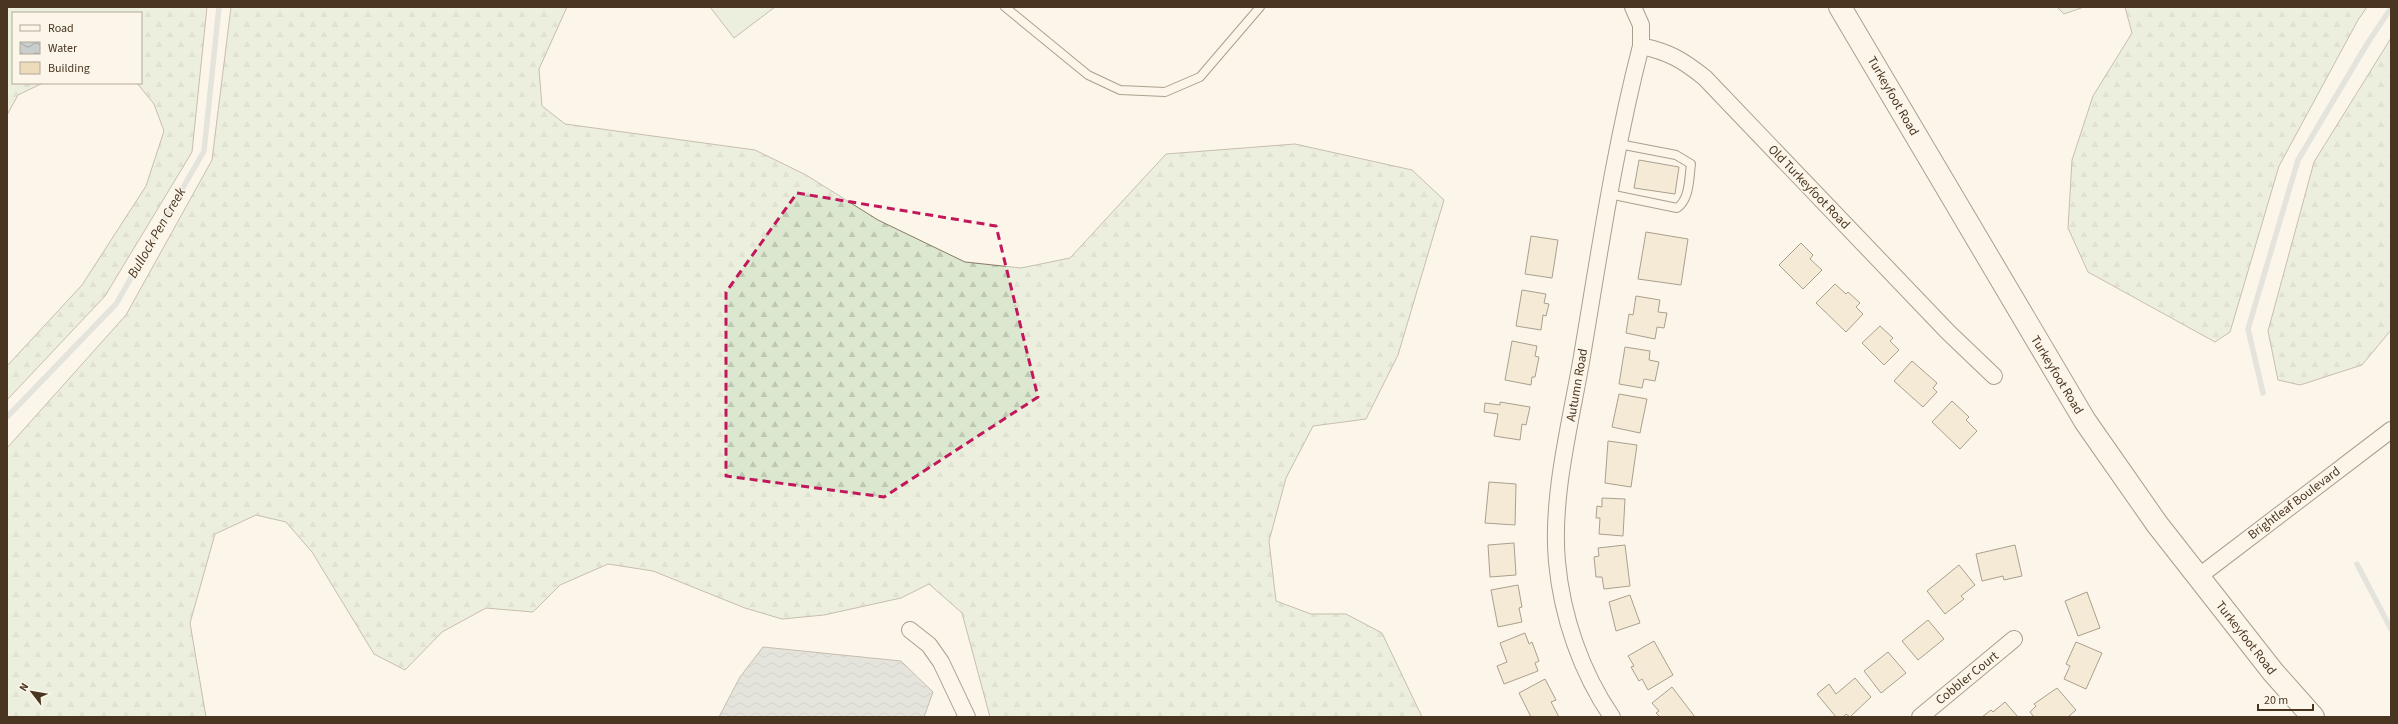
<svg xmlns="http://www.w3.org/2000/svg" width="2398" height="724" viewBox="0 0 2398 724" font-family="'Source Sans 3',sans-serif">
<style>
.forest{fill:url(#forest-firs);stroke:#887966}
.pitch{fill:#dce7d0;stroke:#887966}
.water{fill:url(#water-waves);stroke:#887966}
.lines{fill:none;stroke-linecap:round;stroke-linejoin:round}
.stream{stroke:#c9cecd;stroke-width:5.5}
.building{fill:#ecdcbc;stroke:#4a3520}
.lane-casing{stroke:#4a3520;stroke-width:10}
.street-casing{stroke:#4a3520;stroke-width:18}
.secondary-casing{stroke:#4a3520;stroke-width:24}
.lane{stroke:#fbf6e9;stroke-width:8}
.street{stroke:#fbf6e9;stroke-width:16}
.secondary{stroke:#fbf6e9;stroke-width:22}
.marked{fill:none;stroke:#c2185b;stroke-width:3;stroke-dasharray:8 5;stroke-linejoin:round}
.labels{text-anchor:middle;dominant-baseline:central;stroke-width:3;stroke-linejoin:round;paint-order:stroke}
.street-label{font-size:13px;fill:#4a3520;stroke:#fbf6e9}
.water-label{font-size:14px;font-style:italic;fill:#4a3520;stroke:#fbf6e9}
</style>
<defs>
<pattern id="forest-firs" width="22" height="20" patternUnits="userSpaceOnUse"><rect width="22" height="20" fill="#dce7d0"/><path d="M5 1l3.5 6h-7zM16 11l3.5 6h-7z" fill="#bec7b2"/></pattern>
<pattern id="water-waves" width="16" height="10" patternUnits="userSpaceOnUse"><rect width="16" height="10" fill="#c9cecd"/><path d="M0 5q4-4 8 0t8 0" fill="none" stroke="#a5a8a6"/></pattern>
</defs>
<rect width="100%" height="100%" fill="#fbf6e9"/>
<g class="forest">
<path d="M7,7H207L192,152L105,296L7,400V366L82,285L146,186L164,131L154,104L137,83H141V13H13V83H43L18,95L7,115Z"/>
<path d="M231,7H567L539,69L542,106L565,124L755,150L806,175L878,220L965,262L1021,268L1070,258L1166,154L1295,144L1412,170L1444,200L1398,355L1366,419L1313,426L1286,478L1269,541L1276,601L1311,614H1346L1382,633L1422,717H990L962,613L929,584L901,598L824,615L782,619L745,608L653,571L608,564L560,585L533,612L486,608L442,632L405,670L374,654L312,552L286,522L256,515L215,534L190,623L206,717H7V448L126,315L212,160Z"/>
<path d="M2057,7H2084L2064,14Z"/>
<path d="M2125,7H2367L2358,20L2279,166L2230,332L2215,342L2088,272L2068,228L2072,160L2093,96L2132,33Z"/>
<path d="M2391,38V330L2362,365L2300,385L2278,380L2268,331L2314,162Z"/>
</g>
<path class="pitch" d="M710,7H775L734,38Z"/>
<path class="water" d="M763,647L901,661L933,692L924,717H719L740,677Z"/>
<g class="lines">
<g class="stream">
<path d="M2263,393L2248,329L2298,160L2367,44L2391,8"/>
<path d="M7,417L116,304L204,151L219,7"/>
<path d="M2357,564L2391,629"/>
</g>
</g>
<g class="building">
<path d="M1639,160L1679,167L1675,194L1634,188Z"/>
<path d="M1646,232L1688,239L1681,285L1638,279Z"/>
<path d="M1531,236L1558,240L1552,278L1525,274Z"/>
<path d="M1801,243L1813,255L1810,259L1822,270L1803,289L1779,265Z"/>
<path d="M1835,284L1846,294L1848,292L1860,303L1856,307L1863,314L1846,332L1816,303Z"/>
<path d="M1522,290L1546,294L1544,303L1549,304L1546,316L1543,315L1541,330L1516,326Z"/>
<path d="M1636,296L1660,300L1658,312L1667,313L1664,328L1657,327L1655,339L1626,333L1629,314L1633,315Z"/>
<path d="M1880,326L1893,338L1890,341L1899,350L1884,365L1862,343Z"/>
<path d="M1512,341L1537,346L1535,356L1539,357L1535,377H1532L1531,385L1505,380Z"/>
<path d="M1625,347L1650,351L1649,360L1659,362L1655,381L1644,379L1642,388L1619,384Z"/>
<path d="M1912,361L1937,383L1933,388L1937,392L1923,407L1894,381Z"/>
<path d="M1619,394L1647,399L1640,433L1612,427Z"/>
<path d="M1952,401L1969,417L1966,420L1977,431L1960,449L1932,422Z"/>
<path d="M1500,402L1530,407L1526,425L1522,424L1520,440L1494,436L1498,414L1484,412L1485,403L1500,405Z"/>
<path d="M1608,441L1637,445L1631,487L1605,483Z"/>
<path d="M1489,482L1516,484L1515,525L1485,523Z"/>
<path d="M1602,498L1625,499L1623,536L1599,534L1600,518H1596L1597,506L1602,507Z"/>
<path d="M1514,543L1516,575L1490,577L1488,545Z"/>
<path d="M1625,545L1630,586L1604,589L1602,577H1596L1594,557L1599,556L1598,548Z"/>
<path d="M2015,545L2022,576L2004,580L2003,576L1982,581L1976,554Z"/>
<path d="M1959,565L1975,585L1961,596L1964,599L1945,614L1927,591Z"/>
<path d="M1518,585L1522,607L1519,608L1522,622L1498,627L1491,590Z"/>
<path d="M2087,592L2100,628L2078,636L2065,601Z"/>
<path d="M1630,595L1640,623L1616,631L1609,602Z"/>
<path d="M1928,620L1944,639L1918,660L1902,641Z"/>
<path d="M1525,633L1529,644L1532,642L1539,661L1535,663L1538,671L1504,684L1497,666L1507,662L1500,643Z"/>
<path d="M1654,641L1673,675L1648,690L1642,679L1639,681L1631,667L1634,666L1628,656Z"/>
<path d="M2076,642L2102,653L2086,689L2064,679L2070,666L2066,664Z"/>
<path d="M1888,652L1906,673L1881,693L1864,671Z"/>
<path d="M1855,678L1871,697L1850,717L1846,714L1843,717H1836L1817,694L1829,684L1836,694Z"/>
<path d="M1545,679L1556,700L1551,702L1559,717H1531L1519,693Z"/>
<path d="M1672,687L1695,717H1660L1656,713L1659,711L1652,703Z"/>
<path d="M2057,688L2076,710L2068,717H2034L2030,712L2036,706L2034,704Z"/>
<path d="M2005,702L2018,717H1982L1991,710L1993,712Z"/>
</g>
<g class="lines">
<defs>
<g id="lane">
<path d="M1005,7L1088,75L1120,90L1165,92L1200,77L1260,7"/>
<path d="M1609,194L1677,208C1690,199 1689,178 1691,164L1676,155L1619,144"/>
</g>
<g id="street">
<path d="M1641,46C1669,52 1683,60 1705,78L1948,332L1994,376"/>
<path d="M2198,577L2391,430"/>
<path d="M910,630L929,645L941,662L967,717"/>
<path d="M1612,717C1581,672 1562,616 1557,562C1551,498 1570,425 1581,362C1599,256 1614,150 1641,46V25L1633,7"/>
<path d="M1920,717L2014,639"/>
</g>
<path id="secondary" d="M1840,7L2085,421L2157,524L2273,672L2313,717"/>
</defs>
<use href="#lane" class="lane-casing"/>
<use href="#street" class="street-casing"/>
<use href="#secondary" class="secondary-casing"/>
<use href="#lane" class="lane"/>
<use href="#street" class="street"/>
<use href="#secondary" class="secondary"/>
</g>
<path d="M0 0H2398V724H0ZM797,193L996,226L1038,397L884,497L726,476V292Z" fill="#fbf6e9" fill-opacity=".55" fill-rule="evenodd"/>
<path class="marked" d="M797,193L996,226L1038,397L884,497L726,476V292Z"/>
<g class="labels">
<g class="street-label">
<text transform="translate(1893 96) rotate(60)">Turkeyfoot Road</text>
<text transform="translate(1809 187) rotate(46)">Old Turkeyfoot Road</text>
<text transform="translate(2057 375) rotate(59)">Turkeyfoot Road</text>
<text transform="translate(1577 385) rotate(-80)">Autumn Road</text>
<text transform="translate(2294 503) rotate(-37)">Brightleaf Boulevard</text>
<text transform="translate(2246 638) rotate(52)">Turkeyfoot Road</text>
<text transform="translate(1967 678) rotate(-39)">Cobbler Court</text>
</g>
<g class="water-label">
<text transform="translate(157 233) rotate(-60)">Bullock Pen Creek</text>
</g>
</g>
<rect width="2398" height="724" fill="none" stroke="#4a3520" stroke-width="16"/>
<rect x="12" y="12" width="130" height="72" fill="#fbf6e9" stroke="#b4a999"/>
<rect x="20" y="25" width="20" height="6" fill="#fbf6e9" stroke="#b4a999"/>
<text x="48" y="32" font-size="12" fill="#4a3520">Road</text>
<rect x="20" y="42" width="20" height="12" fill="url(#water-waves)" stroke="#b4a999"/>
<text x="48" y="52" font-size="12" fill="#4a3520">Water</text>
<rect x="20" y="62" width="20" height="12" fill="#ecdcbc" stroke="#b4a999"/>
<text x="48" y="72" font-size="12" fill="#4a3520">Building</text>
<g transform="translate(32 692) rotate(301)" stroke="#fbf6e9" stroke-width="3" paint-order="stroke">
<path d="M0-3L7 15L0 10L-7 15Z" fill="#4a3520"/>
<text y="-6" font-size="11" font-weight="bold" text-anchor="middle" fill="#4a3520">N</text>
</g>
<path d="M2258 704v6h55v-6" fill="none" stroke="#4a3520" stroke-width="2"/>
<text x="2264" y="704" font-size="12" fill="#4a3520" stroke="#fbf6e9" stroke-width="3" paint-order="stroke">20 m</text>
</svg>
